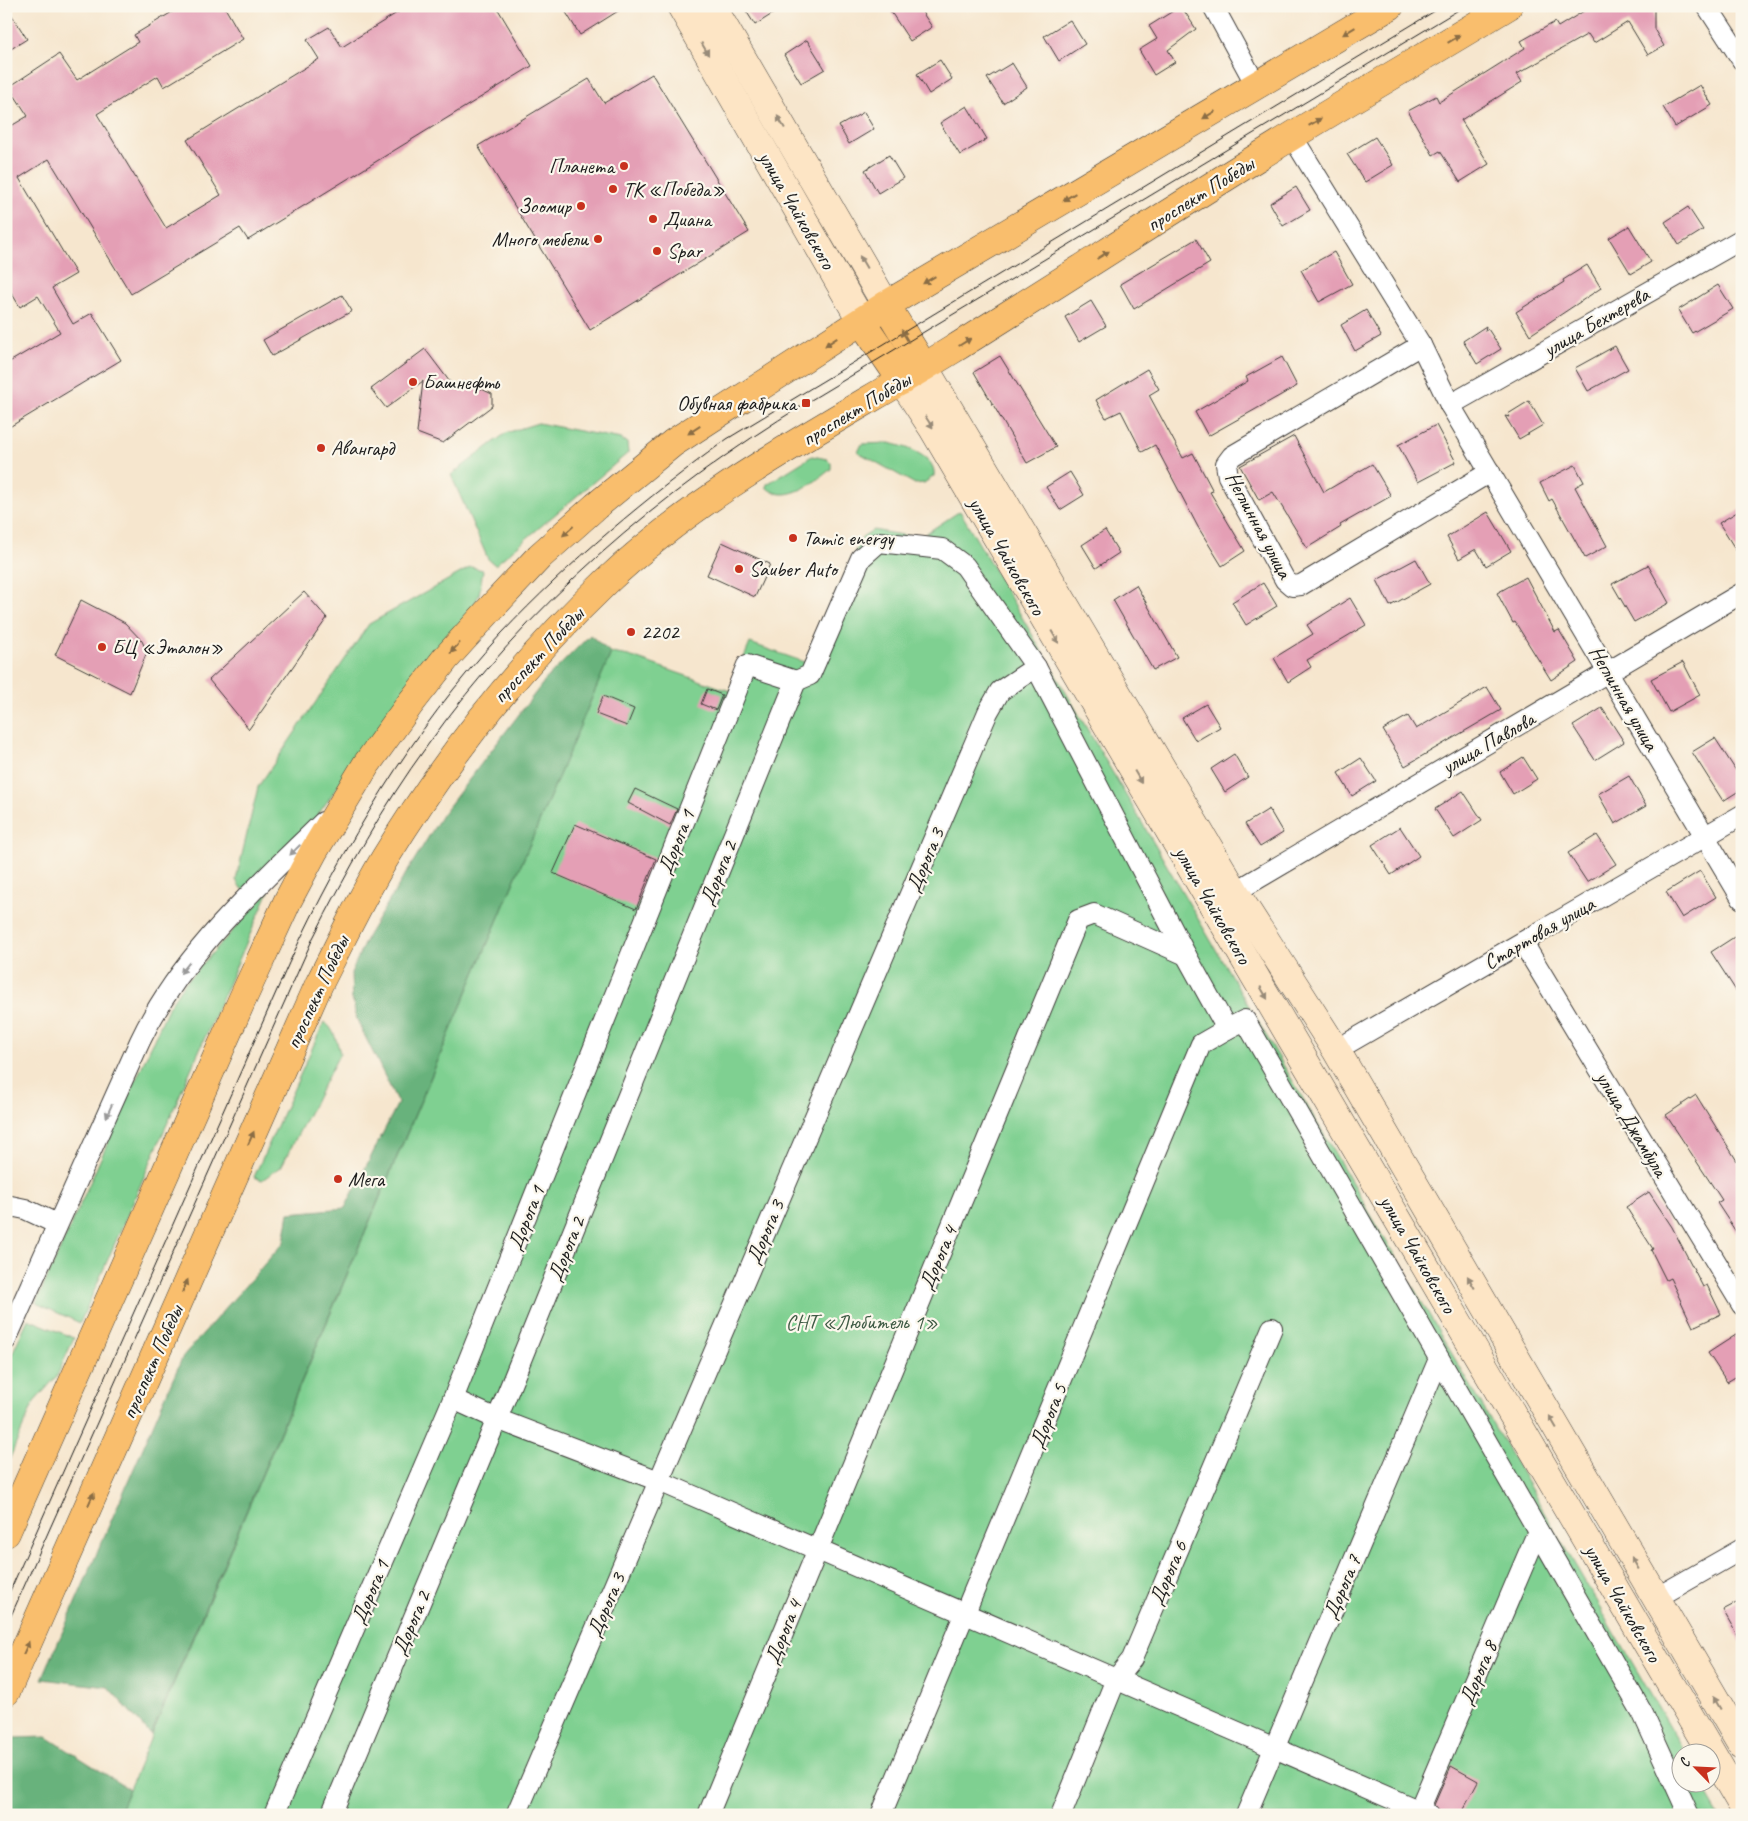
<svg xmlns="http://www.w3.org/2000/svg" width="1748" height="1821" viewBox="0 0 1748 1821" font-family="Caveat,sans-serif">
<style>
.green{fill:#7fd091;stroke:#4e7656}
.forest{fill:#67b27b;stroke:#42674c}
.building{fill:#e49fb5}
.lines{fill:none;stroke-linecap:round;stroke-linejoin:round}
.street-casing{stroke:#3d3a37;stroke-width:22}
.secondary-casing{stroke:#3d3a37;stroke-width:29}
.primary-casing{stroke:#3d3a37;stroke-width:29}
.street{stroke:#fff;stroke-width:20}
.secondary{stroke:#fde5c5;stroke-width:28}
.primary{stroke:#f9be6d;stroke-width:28}
.tram{stroke:#1c1c1c;stroke-width:1}
.oneway{fill:#8a6d44}
.oneway2{fill:#988b79}
.oneway3{fill:#999}
.poi-dot{fill:#c8321e;stroke:#fbf7ec;stroke-width:2}
.labels{text-anchor:middle;dominant-baseline:central;stroke-width:4.5;stroke-linejoin:round;paint-order:stroke}
.poi-label{font-size:21px;fill:#1c1c1c;stroke:#fbf7ec;text-anchor:start}
.street-label{font-size:21px;fill:#1c1c1c;stroke:#fbf7ec}
.park-label{font-size:21px;fill:#3f5b45;stroke:#fbf7ec}
</style>
<rect width="100%" height="100%" fill="#fbf7ec"/>
<filter id="ink" filterUnits="userSpaceOnUse"><feTurbulence type="fractalNoise" baseFrequency=".02" numOctaves="2"/><feDisplacementMap in="SourceGraphic" scale="10" xChannelSelector="R" yChannelSelector="G"/><feConvolveMatrix kernelMatrix="1 2 1 2 8 2 1 2 1" color-interpolation-filters="sRGB"/></filter>
<filter id="wash" filterUnits="userSpaceOnUse"><feTurbulence type="fractalNoise" baseFrequency=".0096" numOctaves="4" result="noise"/><feDisplacementMap in="SourceGraphic" scale="20" xChannelSelector="R" yChannelSelector="G"/><feGaussianBlur stdDeviation="1.12" result="paint"/><feColorMatrix in="noise" values="0 0 0 0 0 0 0 0 0 0 0 0 0 0 0 0 0 1.4 0 .05"/><feComposite in="paint" operator="in"/></filter>
<g filter="url(#wash)">
<rect width="100%" height="100%" fill="#f6e6ce"/>
<g class="green">
<path d="M538,423L621,439L627,443L628,453L495,565L488,559L451,475L506,433Z"/>
<path d="M889,443C904,446 937,456 934,476L924,483L915,484L858,452L862,444Z"/>
<path d="M812,456L827,459L831,463V469C815,482 785,506 766,487L767,484Z"/>
<path d="M960,511L1685,1753L1680,1754V1784H1702L1720,1815H118L611,653L629,656L730,691L750,643L810,664L829,610L862,537L873,530L919,538Z"/>
<path d="M471,567L483,570L479,595L471,611L396,703L313,822L246,891L240,887L236,880L258,787L369,624Z"/>
<path d="M269,891L80,1323L36,1303L169,1006L183,985Z"/>
<path d="M324,1022C334,1028 337,1042 340,1053L281,1167L262,1180L254,1177Z"/>
<path d="M28,1319L74,1338L57,1376L34,1402L6,1467V1367Z"/>
</g>
<g class="forest">
<path d="M590,635L611,653L151,1735L108,1687L42,1679L183,1356L284,1242L289,1213L345,1208L398,1103L357,1020L352,999L351,973L368,935L442,815L546,679Z"/>
<path d="M47,1737L129,1789L118,1815H6V1753L13,1738Z"/>
</g>
<g id="blocks">
<g class="building">
<path d="M6,6L27,39L6,52Z"/>
<path d="M182,6H224L243,39L164,87L158,76L97,114L166,228L221,195L187,140L319,59L307,40L329,27L342,47L408,6H496L532,66L248,240L240,228L131,294L49,159L19,178L76,274L52,288L73,324L92,313L121,360L6,429V364L60,332L38,296L20,307L6,284V129L28,116L9,87L59,54L77,80L138,42L134,35Z"/>
<path d="M562,6H626L580,35Z"/>
<path d="M743,6H785L755,25Z"/>
<path d="M887,6H918L932,27L910,41Z"/>
<path d="M1181,6L1196,29L1168,50L1175,62L1154,75L1139,50L1157,39L1149,26Z"/>
<path d="M1592,6H1654V29L1664,46L1648,55L1628,22L1594,43L1588,34L1517,74L1522,82L1461,120L1489,164L1460,182L1440,151L1433,155L1408,111L1436,96L1439,102L1525,48L1521,41L1555,22L1558,27Z"/>
<path d="M1070,20L1085,44L1059,61L1044,36Z"/>
<path d="M807,40L825,69L801,83L784,55Z"/>
<path d="M940,60L952,79L929,94L917,74Z"/>
<path d="M1012,63L1027,87L1003,103L987,78Z"/>
<path d="M652,74L749,232L590,330L478,146L589,79L604,103Z"/>
<path d="M1700,85L1712,105L1675,127L1663,107Z"/>
<path d="M967,106L987,139L960,155L940,123Z"/>
<path d="M864,112L874,129L849,144L839,126Z"/>
<path d="M1375,137L1393,165L1365,182L1347,154Z"/>
<path d="M889,155L903,178L878,193L865,170Z"/>
<path d="M1296,187L1310,210L1283,226L1270,203Z"/>
<path d="M1688,207L1703,230L1679,245L1665,222Z"/>
<path d="M1629,226L1651,262L1631,274L1609,238Z"/>
<path d="M1196,239L1210,263L1134,309L1120,284Z"/>
<path d="M1334,252L1352,284L1319,302L1301,270Z"/>
<path d="M1587,265L1601,288L1530,335L1516,312L1564,282L1563,280Z"/>
<path d="M1718,285L1733,309L1692,333L1678,310Z"/>
<path d="M342,295L352,311L272,356L263,340Z"/>
<path d="M1091,301L1106,326L1079,342L1065,317Z"/>
<path d="M1366,310L1381,336L1355,351L1341,325Z"/>
<path d="M1486,326L1485,331L1488,329L1501,349L1477,364L1463,341Z"/>
<path d="M1615,346L1628,369L1588,391L1575,368Z"/>
<path d="M425,349L456,390L467,382L492,394V406L443,443L417,433L423,381L386,408L371,389Z"/>
<path d="M1000,356L1056,447L1027,463L974,372Z"/>
<path d="M1282,357L1297,386L1208,436L1195,412L1248,381L1246,377Z"/>
<path d="M1147,369L1159,389L1149,395L1183,458L1193,453L1213,491L1210,492L1245,551L1222,566L1198,527L1155,445L1142,452L1121,411L1106,418L1096,400Z"/>
<path d="M1529,401L1543,425L1519,439L1505,416L1510,417L1508,414Z"/>
<path d="M1436,425L1456,462L1418,482L1398,445Z"/>
<path d="M1294,436L1324,492L1372,464L1391,496L1340,525L1341,527L1307,548L1273,492L1259,500L1240,466Z"/>
<path d="M1575,465L1584,482L1575,487L1607,546L1585,558L1552,499L1549,501L1540,483Z"/>
<path d="M1070,472L1084,495L1060,510L1046,487Z"/>
<path d="M1742,509V560L1719,523Z"/>
<path d="M1488,512L1511,551L1486,566L1476,549L1459,559L1447,537Z"/>
<path d="M1105,530L1119,553L1096,568L1082,545Z"/>
<path d="M722,542L770,564L755,597L707,575Z"/>
<path d="M1416,559L1430,584L1390,606L1377,580Z"/>
<path d="M1648,565L1669,603L1634,622L1612,584Z"/>
<path d="M1526,577L1555,632L1559,630L1578,662L1551,680L1515,622L1513,623L1497,593Z"/>
<path d="M1263,583L1277,606L1246,625L1232,602Z"/>
<path d="M1136,585L1177,657L1153,670L1113,600Z"/>
<path d="M304,592L327,618L249,729L209,680Z"/>
<path d="M1350,598L1366,625L1307,660L1311,667L1288,682L1274,658L1313,634L1307,625Z"/>
<path d="M81,600L125,623L142,641L147,652L130,693L55,655Z"/>
<path d="M1683,662L1700,695L1669,712L1651,679Z"/>
<path d="M1487,687L1501,710L1405,766L1383,730L1408,716L1416,729Z"/>
<path d="M707,689L722,695L716,710L701,704Z"/>
<path d="M603,696L634,709L627,726L596,714Z"/>
<path d="M1206,704L1220,727L1196,741L1182,718Z"/>
<path d="M1602,708L1624,742L1595,760L1573,726Z"/>
<path d="M1715,738L1742,780V789L1723,801L1692,752Z"/>
<path d="M1234,754L1248,777L1225,792L1211,769Z"/>
<path d="M1523,757L1537,779L1513,794L1500,772Z"/>
<path d="M1361,758L1376,781L1352,796L1338,773Z"/>
<path d="M1629,776L1646,806L1615,824L1598,794Z"/>
<path d="M635,789L677,809L670,825L628,803Z"/>
<path d="M1463,791L1482,820L1454,838L1435,809Z"/>
<path d="M1269,809L1283,833L1260,847L1245,824Z"/>
<path d="M575,824L656,859L636,909L553,873Z"/>
<path d="M1400,827L1419,856L1391,875L1372,845Z"/>
<path d="M1597,835L1616,864L1587,882L1568,853Z"/>
<path d="M1700,871L1716,897L1682,918L1666,892Z"/>
<path d="M1742,932V1000L1711,952Z"/>
<path d="M1696,1095L1742,1169V1241L1717,1203L1722,1200L1666,1115Z"/>
<path d="M1649,1192L1672,1227L1703,1287L1707,1285L1721,1314L1693,1327L1670,1278L1666,1280L1651,1250L1653,1249L1626,1207Z"/>
<path d="M1742,1331V1373L1727,1382L1708,1353Z"/>
<path d="M1742,1600V1644L1723,1610Z"/>
<path d="M1451,1766L1478,1781L1460,1815H1442L1434,1805Z"/>
</g>
</g>
</g>
<g filter="url(#ink)">
<use href="#blocks" fill-opacity="0" stroke="#3d3a37" stroke-width="1"/>
<g class="lines">
<defs>
<g id="street">
<path d="M1213,6L1257,87"/>
<path d="M1707,6L1742,60"/>
<path d="M1292,136L1421,345L1450,405L1742,899"/>
<path d="M1421,345L1232,456L1226,464L1228,476L1285,580L1292,586L1301,585L1490,472"/>
<path d="M1450,405L1742,239"/>
<path d="M796,681L810,675L861,558L879,542L942,549L965,566L1036,667L1186,955L1227,1029L1245,1020L1643,1714L1689,1815"/>
<path d="M1235,892L1742,593"/>
<path d="M1523,943L1742,1305"/>
<path d="M1336,1050L1742,815"/>
<path d="M6,1205L25,1209L57,1224"/>
<path d="M6,1340L140,1041C181,954 256,888 323,822"/>
<path d="M453,1399L497,1419L659,1481L1429,1815"/>
<path d="M1656,1598L1742,1549"/>
<path d="M274,1815L453,1399L747,665L796,681"/>
<path d="M331,1815L497,1419L796,681"/>
<path d="M516,1815L988,712L1000,691L1036,667"/>
<path d="M708,1815L1078,920L1094,914L1186,955"/>
<path d="M881,1815L1201,1044L1227,1029"/>
<path d="M1061,1815L1116,1679L1132,1659L1272,1328"/>
<path d="M1246,1815L1439,1359"/>
<path d="M1417,1815L1538,1531"/>
</g>
<g id="secondary">
<path d="M681,6L862,322"/>
<path d="M712,6L886,305"/>
<path d="M924,367L1235,892L1336,1050L1742,1745"/>
<path d="M902,381L932,427L1742,1805"/>
</g>
<g id="primary">
<path d="M886,305L924,367"/>
<path d="M862,322L902,381"/>
<path d="M6,1533L242,1000L288,900L314,851L366,765L410,704L446,658L493,606L540,556L596,506L673,443L886,305L1390,6"/>
<path d="M6,1692L319,984C341,941 361,898 385,858C447,756 520,664 606,582C707,486 834,423 952,350C1066,279 1178,206 1292,136C1363,92 1436,50 1508,6"/>
</g>
</defs>
<use href="#street" class="street-casing"/>
<use href="#secondary" class="secondary-casing"/>
<use href="#primary" class="primary-casing"/>
<use href="#street" class="street"/>
<use href="#secondary" class="secondary"/>
<use href="#primary" class="primary"/>
<g class="tram">
<path d="M6,1600L289,963C344,845 412,730 501,634C570,561 646,498 727,439L1443,6"/>
<path d="M6,1627L313,938C347,872 383,806 427,746C527,605 659,493 806,403L1465,6"/>
</g>
</g>
<defs><path id="oneway-solid" d="M-6-.8H1V-3.2L6.5 0L1 3.2V.8H-6Z" transform="scale(1.25)"/></defs>
<g class="oneway">
<use href="#oneway-solid" transform="translate(1349 31) rotate(149)"/>
<use href="#oneway-solid" transform="translate(1454 39) rotate(-31)"/>
<use href="#oneway-solid" transform="translate(1209 115) rotate(149)"/>
<use href="#oneway-solid" transform="translate(1315 122) rotate(-31)"/>
<use href="#oneway-solid" transform="translate(1069 197) rotate(149)"/>
<use href="#oneway-solid" transform="translate(1103 255) rotate(-32)"/>
<use href="#oneway-solid" transform="translate(929 280) rotate(149)"/>
<use href="#oneway-solid" transform="translate(905 336) rotate(-120)"/>
<use href="#oneway-solid" transform="translate(831 342) rotate(147)"/>
<use href="#oneway-solid" transform="translate(965 342) rotate(-32)"/>
<use href="#oneway-solid" transform="translate(694 430) rotate(147)"/>
<use href="#oneway-solid" transform="translate(568 531) rotate(138)"/>
<use href="#oneway-solid" transform="translate(455 648) rotate(132)"/>
<use href="#oneway-solid" transform="translate(251 1138) rotate(-66)"/>
<use href="#oneway-solid" transform="translate(185 1286) rotate(-66)"/>
<use href="#oneway-solid" transform="translate(91 1499) rotate(-66)"/>
<use href="#oneway-solid" transform="translate(26 1648) rotate(-66)"/>
</g>
<g class="oneway2">
<use href="#oneway-solid" transform="translate(705 49) rotate(60)"/>
<use href="#oneway-solid" transform="translate(781 122) rotate(-121)"/>
<use href="#oneway-solid" transform="translate(863 262) rotate(-120)"/>
<use href="#oneway-solid" transform="translate(929 422) rotate(57)"/>
<use href="#oneway-solid" transform="translate(1055 637) rotate(60)"/>
<use href="#oneway-solid" transform="translate(1138 777) rotate(60)"/>
<use href="#oneway-solid" transform="translate(1264 993) rotate(60)"/>
<use href="#oneway-solid" transform="translate(1471 1282) rotate(-120)"/>
<use href="#oneway-solid" transform="translate(1553 1422) rotate(-120)"/>
<use href="#oneway-solid" transform="translate(1635 1563) rotate(-120)"/>
<use href="#oneway-solid" transform="translate(1717 1703) rotate(-120)"/>
</g>
<g class="oneway3">
<use href="#oneway-solid" transform="translate(295 850) rotate(135)"/>
<use href="#oneway-solid" transform="translate(185 968) rotate(129)"/>
<use href="#oneway-solid" transform="translate(109 1111) rotate(114)"/>
</g>
</g>
<g class="poi-dot">
<circle cx="624" cy="166" r="5"/>
<circle cx="613" cy="189" r="5"/>
<circle cx="581" cy="206" r="5"/>
<circle cx="653" cy="219" r="5"/>
<circle cx="598" cy="239" r="5"/>
<circle cx="657" cy="251" r="5"/>
<circle cx="413" cy="382" r="5"/>
<rect x="801" y="398" width="10" height="10" rx="2.5"/>
<circle cx="321" cy="448" r="5"/>
<circle cx="793" cy="538" r="5"/>
<circle cx="739" cy="569" r="5"/>
<circle cx="631" cy="632" r="5"/>
<circle cx="102" cy="647" r="5"/>
<circle cx="338" cy="1179" r="5"/>
</g>
<g class="labels">
<g class="poi-label">
<text x="614" y="166" text-anchor="end">Планета</text>
<text x="623" y="189">ТК «Победа»</text>
<text x="571" y="206" text-anchor="end">Зоомир</text>
<text x="663" y="219">Диана</text>
<text x="588" y="239" text-anchor="end">Много мебели</text>
<text x="667" y="251">Spar</text>
<text x="423" y="382">Башнефть</text>
<text x="796" y="403" text-anchor="end">Обувная фабрика</text>
<text x="331" y="448">Авангард</text>
<text x="803" y="538">Tamic energy</text>
<text x="749" y="569">Sauber Auto</text>
<text x="641" y="632">2202</text>
<text x="112" y="647">БЦ «Эталон»</text>
<text x="348" y="1179">Мега</text>
</g>
<g class="street-label">
<text transform="translate(1200 194) rotate(-32)">проспект Победы</text>
<text transform="translate(797 210) rotate(60)">улица Чайковского</text>
<text transform="translate(1596 322) rotate(-30)">улица Бехтерева</text>
<text transform="translate(856 409) rotate(-31)">проспект Победы</text>
<text transform="translate(1259 525) rotate(62)">Неглинная улица</text>
<text transform="translate(1007 556) rotate(60)">улица Чайковского</text>
<text transform="translate(538 655) rotate(-47)">проспект Победы</text>
<text transform="translate(1624 698) rotate(60)">Неглинная улица</text>
<text transform="translate(1488 743) rotate(-30)">улица Павлова</text>
<text transform="translate(676 842) rotate(-68)">Дорога 1</text>
<text transform="translate(925 860) rotate(-67)">Дорога 3</text>
<text transform="translate(718 873) rotate(-68)">Дорога 2</text>
<text transform="translate(1213 905) rotate(60)">улица Чайковского</text>
<text transform="translate(1539 933) rotate(-30)">Стартовая улица</text>
<text transform="translate(317 992) rotate(-65)">проспект Победы</text>
<text transform="translate(1632 1124) rotate(59)">улица Джамбула</text>
<text transform="translate(526 1218) rotate(-68)">Дорога 1</text>
<text transform="translate(765 1232) rotate(-67)">Дорога 3</text>
<text transform="translate(566 1249) rotate(-68)">Дорога 2</text>
<text transform="translate(1418 1254) rotate(60)">улица Чайковского</text>
<text transform="translate(938 1258) rotate(-67)">Дорога 4</text>
<text transform="translate(152 1362) rotate(-66)">проспект Победы</text>
<text transform="translate(1048 1416) rotate(-68)">Дорога 5</text>
<text transform="translate(1168 1573) rotate(-67)">Дорога 6</text>
<text transform="translate(1342 1587) rotate(-67)">Дорога 7</text>
<text transform="translate(370 1592) rotate(-67)">Дорога 1</text>
<text transform="translate(1623 1603) rotate(60)">улица Чайковского</text>
<text transform="translate(606 1605) rotate(-67)">Дорога 3</text>
<text transform="translate(411 1623) rotate(-67)">Дорога 2</text>
<text transform="translate(783 1632) rotate(-68)">Дорога 4</text>
<text transform="translate(1478 1673) rotate(-67)">Дорога 8</text>
</g>
<g class="park-label">
<text x="862" y="1322">СНТ «Любитель 1»</text>
</g>
</g>
<rect width="1748" height="1821" fill="none" stroke="#fbf7ec" stroke-width="25"/>
<g transform="translate(1696 1768) rotate(294)"><circle r="24" fill="#fbf7ec" stroke="#a29f99"/>
<path d="M0-4L9 19L0 12L-9 19Z" fill="#c8321e"/>
<text y="-8" font-size="14" font-weight="bold" text-anchor="middle" fill="#1c1c1c">С</text>
</g>
</svg>
